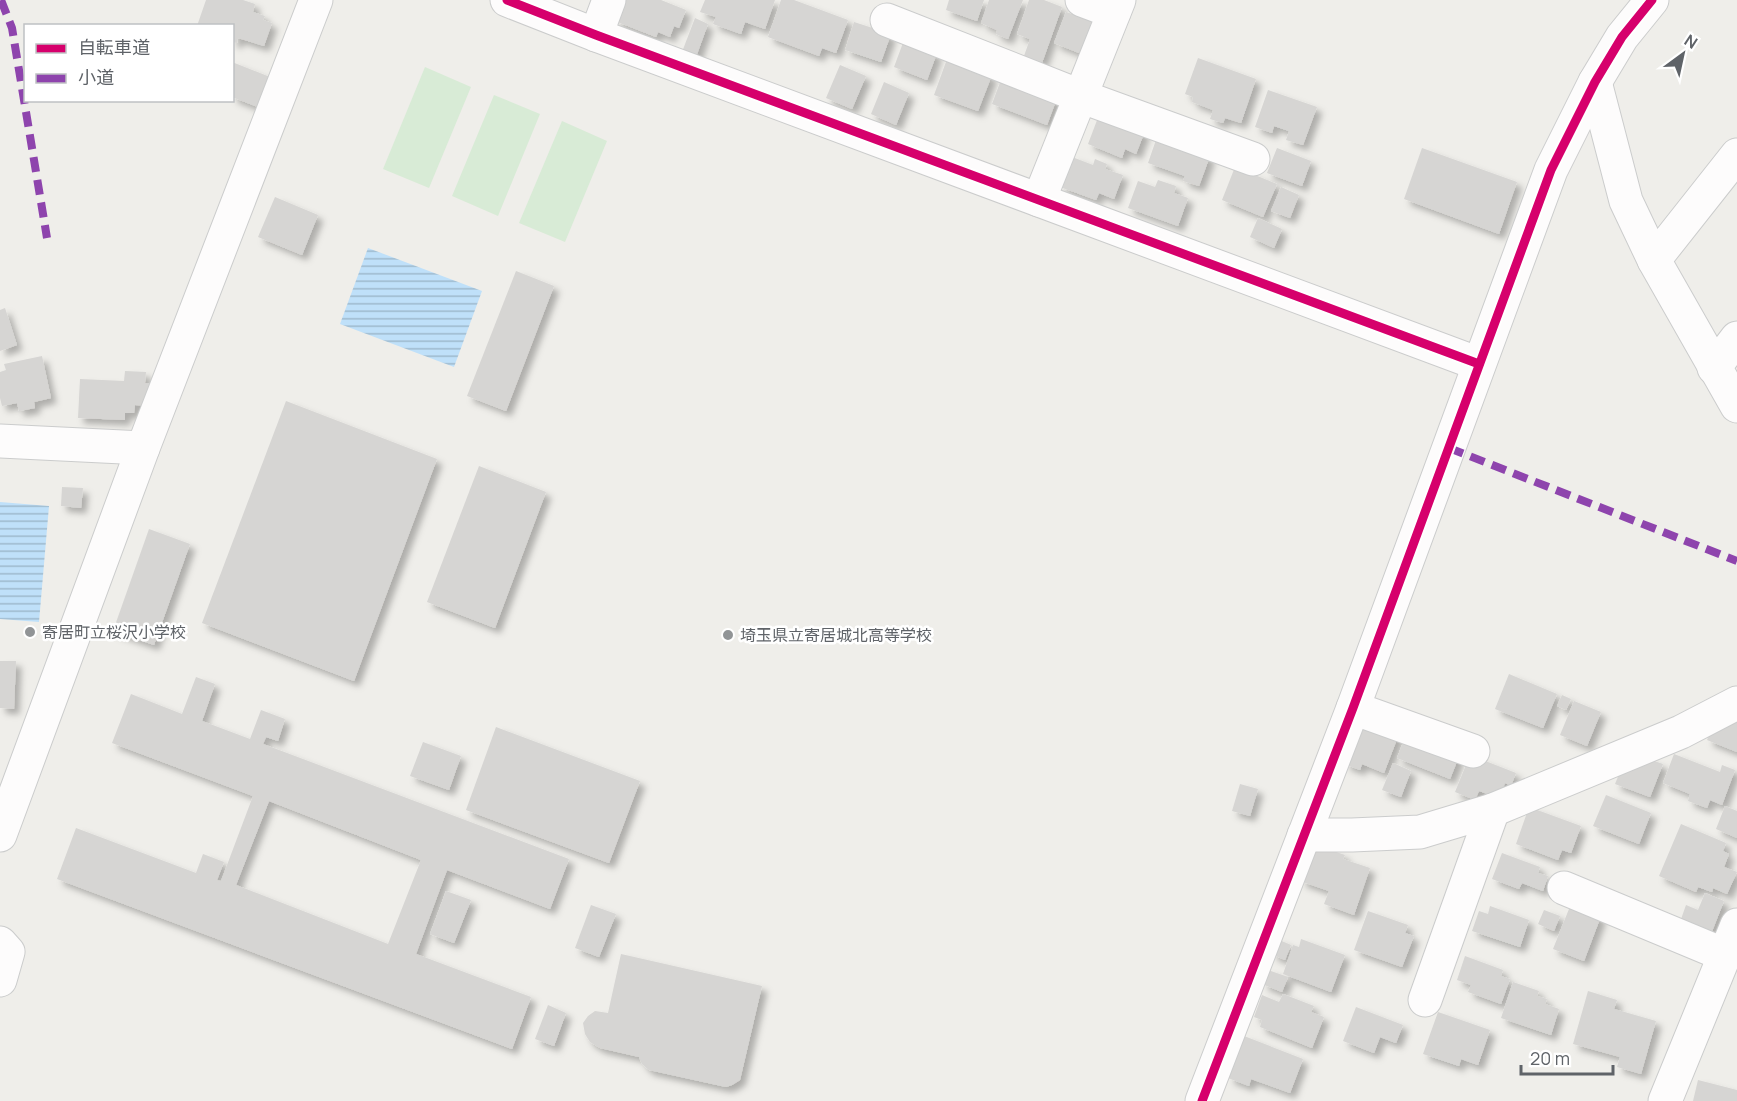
<svg xmlns="http://www.w3.org/2000/svg" width="1737" height="1101" viewBox="0 0 1737 1101" font-family="Manrope,'Noto Sans JP',sans-serif">
<style>
.grass{fill:#d8ebd6}
.water{fill:url(#water-rules)}
.building{fill:#d6d5d3;fill-rule:evenodd;filter:url(#shadow)}
.lines{fill:none;stroke-linecap:round;stroke-linejoin:round}
.minor-casing{stroke:#cbcccc;stroke-width:35}
.minor{stroke:#fdfcfc;stroke-width:33}
.quiet{stroke:#8e44ad;stroke-width:8;stroke-dasharray:15 8;stroke-linecap:butt}
.cycleway-casing{stroke:#fff;stroke-width:13}
.cycleway{stroke:#d6006c;stroke-width:9}
.poi-dot{fill:#919496;stroke:#fff;stroke-width:2}
.labels{text-anchor:middle;dominant-baseline:central;stroke-width:5;stroke-linejoin:round;paint-order:stroke}
.poi-label{font-size:16px;fill:#5f6368;stroke:#fff;text-anchor:start}
</style>
<defs>
<pattern id="water-rules" width="6" height="5" patternUnits="userSpaceOnUse" patternTransform="scale(1.5)"><rect width="6" height="5" fill="#bfe0f9"/><path d="M0 2.5h6" fill="none" stroke="#9eb9cd"/></pattern>
<filter id="shadow"><feDropShadow dx="5.5" dy="5.5" stdDeviation="3" flood-color="#0004"/></filter>
</defs>
<rect width="100%" height="100%" fill="#efeeea"/>
<g class="grass">
<path d="M425,67L471,87L429,188L383,169Z"/>
<path d="M494,95L540,114L498,216L452,196Z"/>
<path d="M562,121L607,141L565,242L519,223Z"/>
</g>
<g class="water">
<path d="M368,248L482,291L454,367L340,324Z"/>
<path d="M0,502L49,506L39,622L0,619Z"/>
</g>
<g class="building">
<path d="M206,0H243L255,4L253,12L265,16L263,20L272,23L264,46L238,38L237,43L232,42V26H197Z"/>
<path d="M624,0H661L686,10L679,28L674,26L670,37L658,32L656,37L615,21Z"/>
<path d="M705,0H775L765,29L745,22L741,34L713,24L716,17L700,12Z"/>
<path d="M781,0H794L848,20L836,53L822,48L819,56L768,37Z"/>
<path d="M949,0H984L977,21L946,10Z"/>
<path d="M989,0H1023L1008,39L996,34L997,30L981,23Z"/>
<path d="M1029,0H1044L1062,7L1042,63L1024,56L1030,39L1017,34Z"/>
<path d="M1074,9L1098,19L1084,55L1054,43L1066,12L1072,14Z"/>
<path d="M695,18L708,24L696,57L682,52Z"/>
<path d="M854,22L891,34L881,62L845,50Z"/>
<path d="M904,40L937,53L927,80L894,67Z"/>
<path d="M1198,58L1256,79L1241,123L1225,118L1223,123L1210,119L1213,110L1192,102L1193,97L1185,94Z"/>
<path d="M947,59L992,75L978,111L934,95Z"/>
<path d="M232,62L275,79L263,109L232,97Z"/>
<path d="M840,65L866,76L852,109L826,98Z"/>
<path d="M1002,77L1057,98L1047,125L992,104Z"/>
<path d="M884,82L909,93L896,125L871,114Z"/>
<path d="M1268,90L1317,107L1303,145L1286,140L1289,131L1274,126L1272,133L1255,127Z"/>
<path d="M1099,115L1145,131L1136,154L1125,149L1122,158L1088,144Z"/>
<path d="M1157,137L1210,156L1199,186L1183,181L1185,176L1148,163Z"/>
<path d="M1277,148L1311,161L1302,186L1267,173Z"/>
<path d="M1422,148L1517,182L1499,234L1404,199Z"/>
<path d="M1072,157L1093,165L1095,159L1107,164L1105,169L1123,175L1114,199L1099,193L1096,200L1060,187Z"/>
<path d="M1235,167L1277,184L1263,217L1222,200Z"/>
<path d="M1158,180L1176,186L1174,193L1188,198L1178,226L1128,208L1138,181L1155,187Z"/>
<path d="M1281,187L1299,195L1290,218L1271,211Z"/>
<path d="M275,197L318,215L302,255L258,237Z"/>
<path d="M1258,218L1282,229L1274,248L1250,237Z"/>
<path d="M516,271L554,286L506,411L467,396Z"/>
<path d="M5,308L17,345L0,351V310Z"/>
<path d="M42,356L51,398L34,402L35,408L19,411L17,403L2,406L0,398V372L6,370L4,364Z"/>
<path d="M125,371L146,372L145,383L151,384L150,406L135,405L134,413H125V420L78,418L80,379L124,381Z"/>
<path d="M286,401L437,459L354,681L202,623Z"/>
<path d="M479,466L546,492L495,628L427,602Z"/>
<path d="M62,487L83,488L81,508L61,506Z"/>
<path d="M149,529L190,544L154,645L113,631Z"/>
<path d="M0,661H16L14,709L0,708Z"/>
<path d="M1509,674L1557,694L1543,728L1495,709Z"/>
<path d="M196,677L215,684L202,721L250,739L261,710L285,719L278,741L266,737L263,744L569,859L550,909L447,870L416,954L531,997L512,1049L57,879L76,828L196,873L203,854L224,862L217,880L221,881L253,796L112,743L131,694L182,714ZM269,801L421,860L388,944L236,885Z"/>
<path d="M1562,695L1571,699L1566,710L1557,706Z"/>
<path d="M1574,701L1601,712L1587,746L1560,735Z"/>
<path d="M1737,719V752L1707,740L1712,728Z"/>
<path d="M1361,720L1399,734L1384,773L1362,764L1360,770L1344,764Z"/>
<path d="M496,727L640,781L609,863L466,810Z"/>
<path d="M1407,732L1460,754L1450,779L1397,758Z"/>
<path d="M423,742L461,756L449,790L410,776Z"/>
<path d="M1674,754L1720,772L1722,765L1735,770L1722,805L1710,800L1707,808L1688,801L1690,794L1663,783Z"/>
<path d="M1470,755L1516,773L1511,786L1505,783L1499,798L1479,791L1475,800L1455,792Z"/>
<path d="M1648,759L1663,764L1650,797L1615,784L1622,767Z"/>
<path d="M1393,763L1411,771L1401,797L1382,790Z"/>
<path d="M1240,784L1258,789L1250,816L1232,811Z"/>
<path d="M1606,795L1651,813L1639,844L1593,826Z"/>
<path d="M1725,806L1737,811V838L1716,829Z"/>
<path d="M1529,807L1581,826L1571,853L1562,850L1558,860L1516,844Z"/>
<path d="M1681,824L1726,843L1723,851L1729,854L1724,867L1737,872L1727,894L1713,888L1712,892L1698,887L1696,892L1659,876Z"/>
<path d="M1313,844L1345,855L1343,859L1370,868L1354,915L1324,904L1329,891L1300,881Z"/>
<path d="M1502,853L1540,867L1538,873L1548,876L1543,891L1522,883L1519,889L1492,879Z"/>
<path d="M446,891L471,900L454,943L430,934Z"/>
<path d="M1705,893L1724,901L1711,934L1680,922L1686,905L1698,910Z"/>
<path d="M1571,904L1601,916L1584,961L1553,949Z"/>
<path d="M591,905L616,914L599,957L575,948Z"/>
<path d="M1490,906L1529,920L1520,947L1472,931L1479,911L1488,914Z"/>
<path d="M1544,910L1560,916L1554,931L1538,924Z"/>
<path d="M1368,911L1408,925L1405,933L1414,936L1402,967L1354,950Z"/>
<path d="M1277,939L1291,945L1285,960L1271,954Z"/>
<path d="M1301,939L1345,955L1331,992L1283,974L1293,945L1299,947Z"/>
<path d="M621,954L762,986L740,1080L732,1085L726,1087L649,1070L642,1064L639,1057L600,1048L590,1042L585,1034L583,1023L588,1016L595,1011L608,1013Z"/>
<path d="M1465,956L1503,970L1501,976L1510,979L1501,1004L1468,992L1471,985L1457,980Z"/>
<path d="M1268,970L1288,977L1282,992L1262,984Z"/>
<path d="M1513,982L1539,991L1537,996L1547,999L1545,1004L1559,1009L1551,1035L1501,1018Z"/>
<path d="M1588,991L1617,1000L1614,1009L1656,1021L1641,1074L1617,1067L1620,1057L1573,1044Z"/>
<path d="M1283,994L1314,1006L1311,1012L1324,1017L1312,1048L1260,1027L1262,1020L1254,1017L1262,995L1279,1002Z"/>
<path d="M548,1005L566,1013L554,1046L535,1039Z"/>
<path d="M1356,1007L1403,1025L1396,1043L1380,1037L1374,1053L1343,1041Z"/>
<path d="M1438,1012L1490,1030L1478,1065L1461,1059L1459,1066L1423,1054Z"/>
<path d="M1244,1036L1303,1059L1290,1093L1251,1079L1249,1086L1228,1078Z"/>
<path d="M1698,1080L1737,1090V1101H1693Z"/>
</g>
<g class="lines">
<defs>
<g id="minor">
<path d="M507,0L596,35L1479,364"/>
<path d="M1082,0L1114,12"/>
<path d="M887,20L1080,96L1253,159"/>
<path d="M596,35L609,0"/>
<path d="M1595,82L1626,201L1654,260L1737,406"/>
<path d="M1039,200L1119,0"/>
<path d="M1654,260L1737,155"/>
<path d="M1714,368L1737,338"/>
<path d="M0,441L143,448"/>
<path d="M1353,708L1473,751"/>
<path d="M0,835L143,448L316,0"/>
<path d="M1304,835H1352L1420,832L1493,810L1681,732L1737,703"/>
<path d="M1564,888L1725,955"/>
<path d="M0,943L8,952L0,980"/>
<path d="M1425,1000L1493,810"/>
<path d="M1202,1101L1353,708L1551,170L1595,82L1622,37L1652,0"/>
<path d="M1665,1101L1737,925"/>
</g>
</defs>
<use href="#minor" class="minor-casing"/>
<use href="#minor" class="minor"/>
<g class="quiet">
<path d="M1,0L12,28L47,238"/>
<path d="M1449,448L1737,561"/>
</g>
<defs>
<g id="cycleway">
<path d="M507,0L596,35L1479,364"/>
<path d="M1202,1101L1353,708L1551,170L1595,82L1622,37L1652,0"/>
</g>
</defs>
<use href="#cycleway" class="cycleway-casing"/>
<use href="#cycleway" class="cycleway"/>
</g>
<g class="poi-dot">
<circle cx="30" cy="632" r="6"/>
<circle cx="728" cy="635" r="6"/>
</g>
<g class="labels">
<g class="poi-label">
<text x="42" y="632">寄居町立桜沢小学校</text>
<text x="740" y="635">埼玉県立寄居城北高等学校</text>
</g>
</g>
<rect x="24" y="24" width="210" height="78" fill="#ffffff" stroke="#bfc1c3" stroke-width="1.5"/>
<rect x="36" y="44" width="30" height="9" fill="#d6006c" stroke="#bfc1c3" stroke-width="1.5"/>
<text x="78" y="54" font-size="18" fill="#5f6368">自転車道</text>
<rect x="36" y="74" width="30" height="9" fill="#8e44ad" stroke="#bfc1c3" stroke-width="1.5"/>
<text x="78" y="84" font-size="18" fill="#5f6368">小道</text>
<g transform="translate(1683 54) rotate(33)" stroke="#ffffff" stroke-width="4.5" paint-order="stroke">
<path d="M0-4.5L10 22L0 15L-10 22Z" fill="#5f6368"/>
<text y="-9" font-size="16" font-weight="bold" text-anchor="middle" fill="#5f6368">N</text>
</g>
<path d="M1521 1065v9h92v-9" fill="none" stroke="#5f6368" stroke-width="3"/>
<text x="1530" y="1065" font-size="18" fill="#5f6368" stroke="#ffffff" stroke-width="4.5" paint-order="stroke">20 m</text>
</svg>
